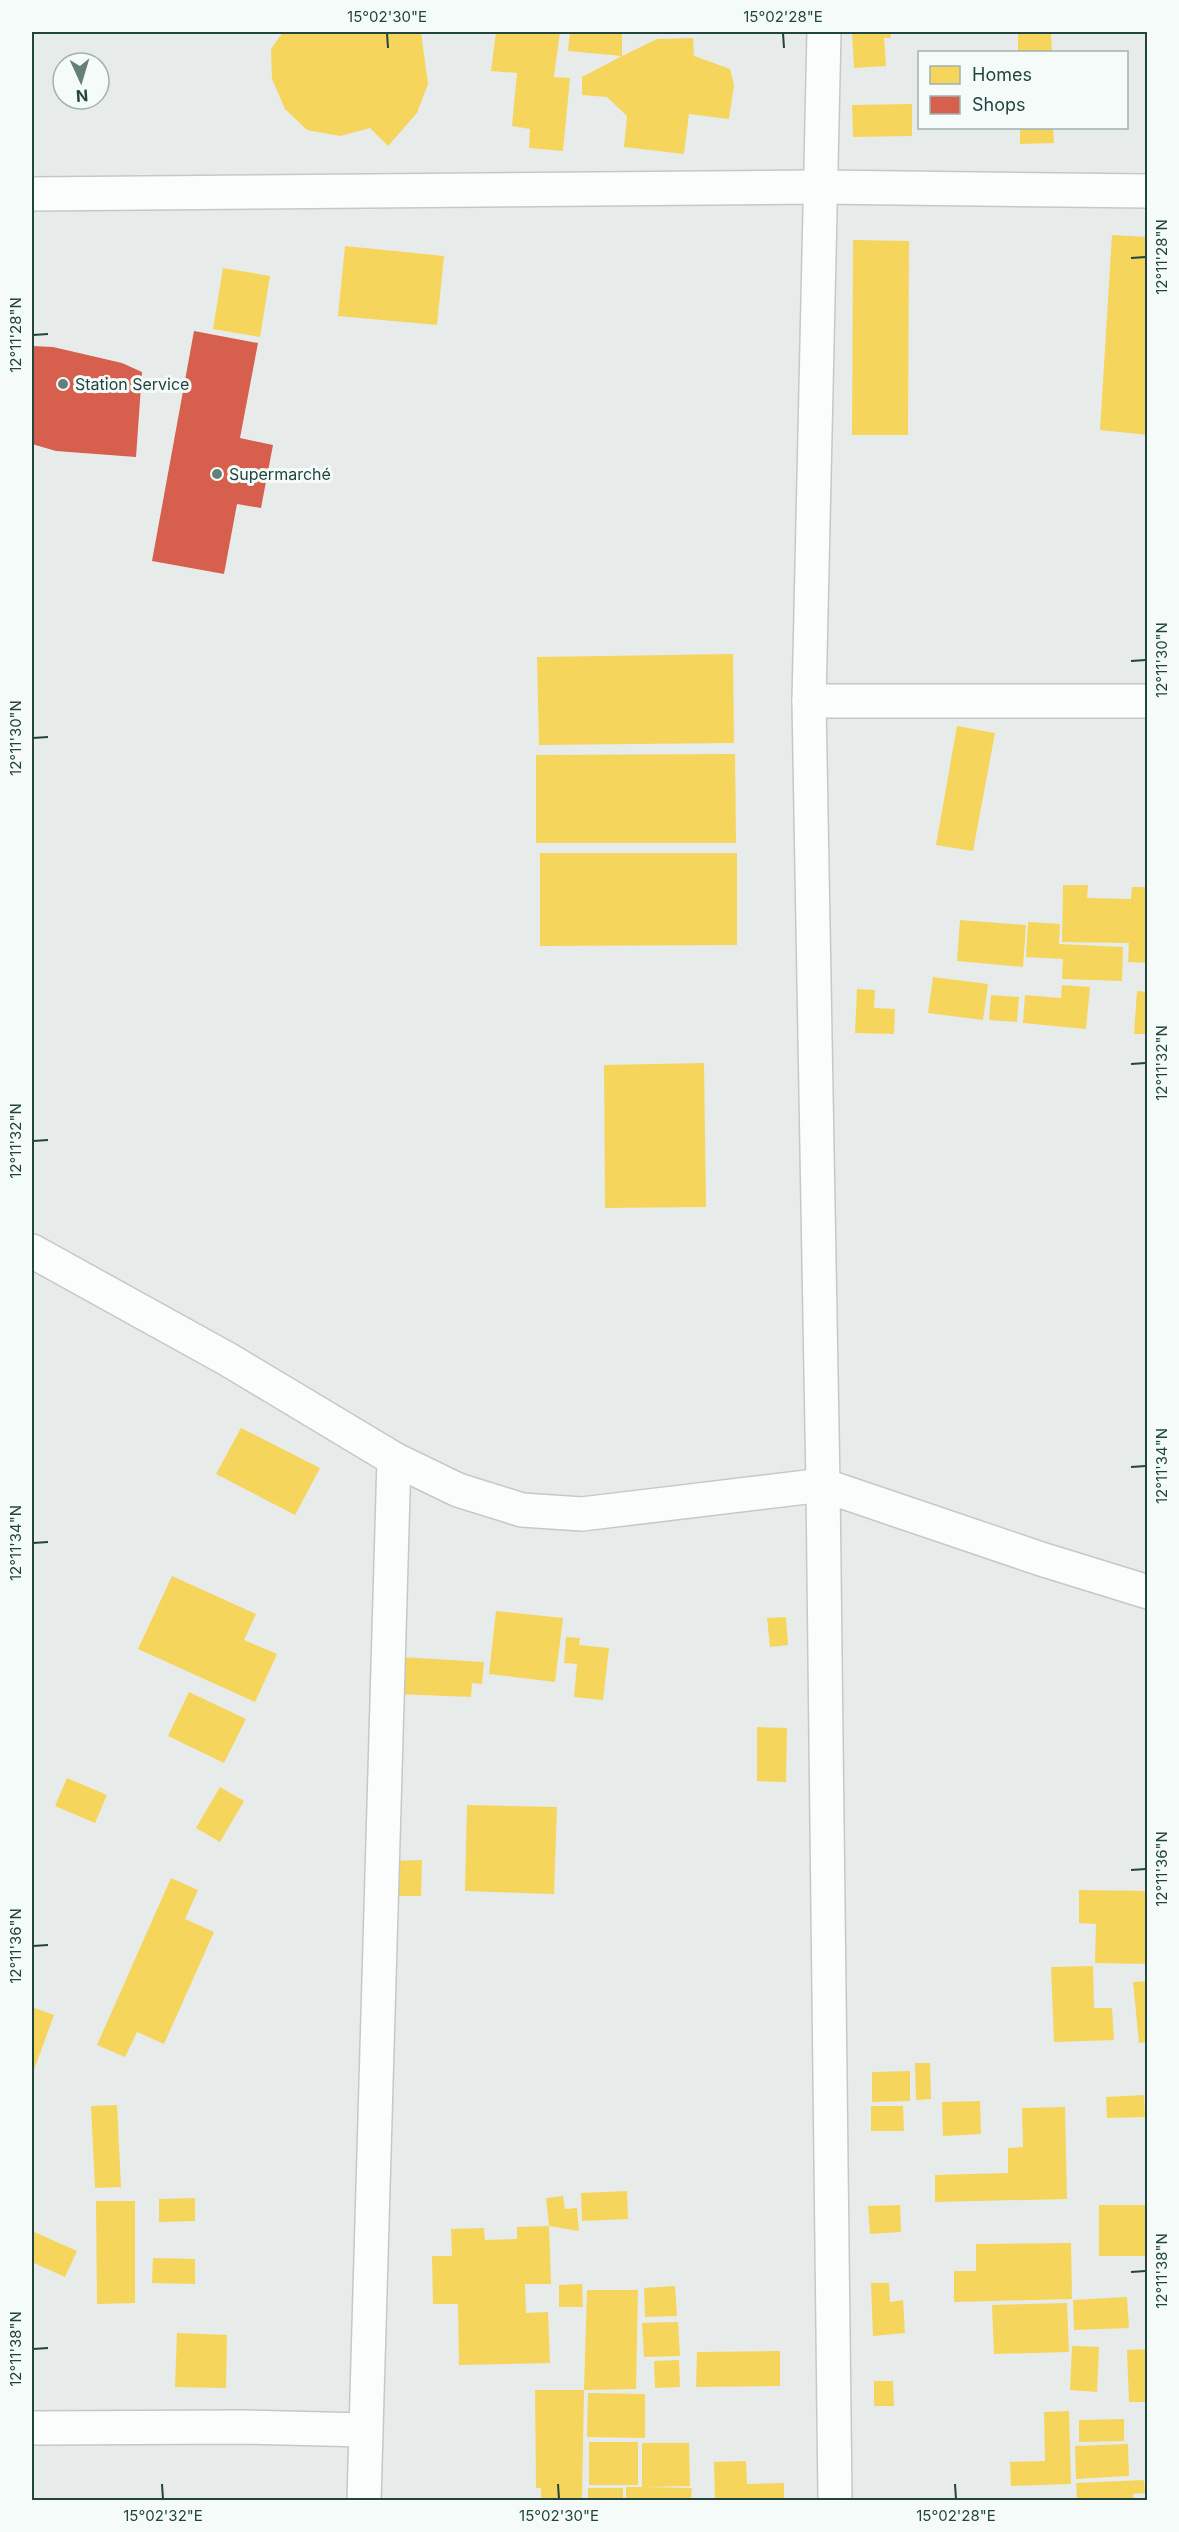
<svg xmlns="http://www.w3.org/2000/svg" width="1179" height="2532" viewBox="0 0 1179 2532" font-family="Inter,sans-serif">
<style>
.homes{fill:#f6d55c}
.shops{fill:#d6604d}
.lines{fill:none;stroke-linecap:round;stroke-linejoin:round}
.street-casing{stroke:#c4c9c8;stroke-width:36}
.street{stroke:#fbfcfc;stroke-width:33}
.ticks{fill:none;stroke:#21443e;stroke-width:2}
.poi-dot{fill:#667f7a;stroke:#f5fbf9;stroke-width:2}
.labels{text-anchor:middle;dominant-baseline:central;stroke-width:6;stroke-linejoin:round;paint-order:stroke}
.poi-label{font-size:16px;fill:#21443e;stroke:#f5fbf9;text-anchor:start}
.neatline{fill:none;stroke:#21443e;stroke-width:2}
.ticks-label{font-size:15px;text-anchor:middle;fill:#21443e}
</style>
<rect width="100%" height="100%" fill="#e7ecea"/>
<g class="homes">
<path d="M283,32H421L428,84L417,113L388,146L370,128L340,136L307,130L285,109L272,79L271,49Z"/>
<path d="M496,32H560L554,77L570,78L563,151L529,148L530,129L512,126L517,73L491,71Z"/>
<path d="M570,32H622V56L657,39L693,38L694,56L730,69L734,85L729,119L689,114L684,154L624,147L627,116L607,97L582,95V77L622,56L568,51Z"/>
<path d="M852,32H890L891,38H884L886,66L854,68Z"/>
<path d="M1018,32H1051L1052,52H1018Z"/>
<path d="M912,104V136L853,137L852,105Z"/>
<path d="M1020,128H1053L1054,143L1020,144Z"/>
<path d="M1112,235L1148,237V435L1100,430Z"/>
<path d="M853,240L909,241L908,435H852Z"/>
<path d="M345,246L444,256L437,325L338,316Z"/>
<path d="M223,268L270,276L260,337L213,329Z"/>
<path d="M733,654L734,743L539,745L537,657Z"/>
<path d="M957,726L995,733L973,851L936,845Z"/>
<path d="M735,754L736,843H536V755Z"/>
<path d="M540,853H737V945L540,946Z"/>
<path d="M1063,885H1088L1087,898L1131,899L1132,887H1148V963L1128,962L1129,943L1062,942Z"/>
<path d="M960,920L1026,925L1023,967L957,961Z"/>
<path d="M1028,922L1060,924L1059,944L1123,947L1122,981L1062,979L1063,959L1026,957Z"/>
<path d="M933,977L988,984L983,1020L928,1013Z"/>
<path d="M1062,985L1090,987L1086,1029L1023,1023L1025,995L1061,998Z"/>
<path d="M857,989L875,990L874,1008L895,1009L894,1034L855,1033Z"/>
<path d="M1137,991L1148,992V1034H1134Z"/>
<path d="M991,995L1019,997L1017,1022L989,1020Z"/>
<path d="M704,1063L706,1207L605,1208L604,1065Z"/>
<path d="M241,1428L320,1468L295,1515L216,1474Z"/>
<path d="M172,1576L256,1614L244,1640L277,1654L255,1702L138,1649Z"/>
<path d="M496,1611L563,1618L555,1682L489,1674Z"/>
<path d="M786,1617L788,1645L770,1647L767,1618Z"/>
<path d="M566,1637L580,1638L579,1645L609,1648L603,1700L574,1697L577,1664L564,1663Z"/>
<path d="M400,1657L484,1662L482,1684L472,1683L471,1697L398,1694Z"/>
<path d="M189,1692L246,1719L224,1763L168,1736Z"/>
<path d="M757,1727L787,1728L786,1782L757,1781Z"/>
<path d="M67,1778L107,1795L95,1823L55,1806Z"/>
<path d="M220,1787L244,1801L220,1842L196,1828Z"/>
<path d="M467,1805L557,1807L554,1894L465,1891Z"/>
<path d="M422,1860L421,1896H392L391,1861Z"/>
<path d="M171,1878L198,1890L185,1919L214,1932L164,2044L137,2032L125,2057L97,2045Z"/>
<path d="M1079,1890L1148,1891V1964L1095,1963L1096,1924L1079,1923Z"/>
<path d="M1093,1966L1094,2008H1112L1114,2040L1054,2042L1051,1967Z"/>
<path d="M1148,1981V2042L1139,2043L1133,1982Z"/>
<path d="M32,2007L54,2015L35,2067L32,2076V2066L35,2067L32,2065Z"/>
<path d="M915,2063H930L931,2099L916,2100Z"/>
<path d="M910,2071V2101L872,2102V2072Z"/>
<path d="M1144,2095L1145,2117L1107,2118L1106,2097Z"/>
<path d="M980,2101L981,2134L943,2136L942,2102Z"/>
<path d="M117,2105L121,2187L95,2188L91,2106Z"/>
<path d="M871,2106H903L904,2131H871Z"/>
<path d="M1065,2107L1067,2199L935,2202V2175L1008,2173V2148L1023,2147L1022,2108Z"/>
<path d="M627,2191L628,2219L582,2221L581,2193Z"/>
<path d="M563,2196L565,2209L577,2208L579,2231L549,2226L546,2198Z"/>
<path d="M195,2198V2221L159,2222V2199Z"/>
<path d="M96,2201H135V2303L97,2304Z"/>
<path d="M900,2205L901,2232L870,2234L868,2206Z"/>
<rect x="1099" y="2205" width="49" height="51"/>
<path d="M549,2226L551,2284H525L526,2313L548,2312L550,2363L459,2365L458,2304H433L432,2256H452L451,2229L484,2228L485,2240L517,2239V2227Z"/>
<path d="M32,2231L77,2251L65,2277L32,2262Z"/>
<path d="M1071,2243L1072,2299L954,2302V2271H976V2244Z"/>
<path d="M153,2258L195,2259V2284L152,2283Z"/>
<path d="M871,2283H889L890,2302L903,2300L905,2333L873,2336Z"/>
<path d="M582,2284L583,2307H559V2285Z"/>
<path d="M675,2286L677,2316L645,2317L644,2288Z"/>
<path d="M587,2290H638L636,2389L584,2390Z"/>
<path d="M1127,2297L1129,2328L1074,2330L1073,2300Z"/>
<path d="M1067,2303L1069,2352L994,2354L992,2305Z"/>
<path d="M678,2322L680,2356L644,2357L642,2323Z"/>
<path d="M177,2333L227,2335L226,2388L175,2387Z"/>
<path d="M1072,2346L1099,2347L1097,2392L1070,2390Z"/>
<path d="M1148,2349V2402H1129L1127,2350Z"/>
<path d="M780,2351V2386L696,2387L697,2352Z"/>
<path d="M679,2360L680,2387L655,2388L654,2361Z"/>
<path d="M874,2381H893L894,2406H874Z"/>
<path d="M535,2390H584L582,2500H541V2488H536Z"/>
<path d="M588,2393L645,2394V2438L587,2437Z"/>
<path d="M1069,2411L1071,2484L1011,2486L1010,2462L1045,2461L1044,2412Z"/>
<path d="M1124,2419V2441L1079,2442V2420Z"/>
<rect x="589" y="2442" width="49" height="43"/>
<path d="M642,2443H689L690,2486L644,2487L692,2488L691,2500H626V2487H642Z"/>
<path d="M1128,2444L1129,2476L1076,2479L1075,2446Z"/>
<path d="M746,2461L747,2484L784,2483V2500H715L714,2462Z"/>
<path d="M1144,2480L1145,2493L1133,2494L1134,2500H1077L1076,2483Z"/>
<rect x="588" y="2488" width="35" height="12"/>
</g>
<g class="shops">
<path d="M194,331L258,343L240,438L273,445L261,508L237,504L224,574L152,561Z"/>
<path d="M32,346L53,347L122,363L142,372L136,457L56,451L32,444Z"/>
</g>
<g class="lines">
<defs>
<g id="street">
<path d="M824,32L809,701L823,1485L835,2500"/>
<path d="M32,194L821,187L1148,191"/>
<path d="M809,701H1148"/>
<path d="M32,1251L229,1360L394,1459L458,1490L522,1510L582,1514L823,1485L1041,1559L1148,1592"/>
<path d="M32,2428L242,2427L365,2430"/>
<path d="M364,2500L394,1459"/>
</g>
</defs>
<use href="#street" class="street-casing"/>
<use href="#street" class="street"/>
</g>
<path class="ticks" d="M387,33L388,48M783,33L784,48M1131,258L1146,257M33,335L48,334M1131,661L1146,660M33,738L48,737M1131,1064L1146,1063M33,1141L48,1140M1131,1467L1146,1466M33,1543L48,1542M1131,1870L1146,1869M33,1946L48,1945M1131,2272L1146,2271M33,2349L48,2348M162,2484L163,2499M558,2484L559,2499M955,2484L956,2499"/>
<g class="poi-dot">
<circle cx="63" cy="384" r="6"/>
<circle cx="217" cy="474" r="6"/>
</g>
<g class="labels">
<g class="poi-label">
<text x="75" y="384">Station Service</text>
<text x="229" y="474">Supermarché</text>
</g>
</g>
<rect width="1179" height="2532" fill="none" stroke="#f5fbf9" stroke-width="66"/>
<rect x="918" y="51" width="210" height="78" fill="#f5fbf9" stroke="#a0b2ae" stroke-width="1.5"/>
<rect x="930" y="66" width="30" height="18" fill="#f6d55c" stroke="#a0b2ae" stroke-width="1.5"/>
<text x="972" y="81" font-size="18" fill="#21443e">Homes</text>
<rect x="930" y="96" width="30" height="18" fill="#d6604d" stroke="#a0b2ae" stroke-width="1.5"/>
<text x="972" y="111" font-size="18" fill="#21443e">Shops</text>
<g transform="translate(81 81) rotate(176)"><circle r="28" fill="#f5fbf9" stroke="#a0b2ae" stroke-width="1.5"/>
<path d="M0-4.5L10 22L0 15L-10 22Z" fill="#667f7a"/>
<text y="-9" font-size="16" font-weight="bold" text-anchor="middle" fill="#21443e">N</text>
</g>
<rect x="33" y="33" width="1113" height="2466" class="neatline"/>
<g class="ticks-label">
<text x="387" y="22">15°02'30"E</text>
<text x="783" y="22">15°02'28"E</text>
<text transform="translate(1162 257) rotate(-90)" y="5">12°11'28"N</text>
<text transform="translate(16 335) rotate(-90)" y="5">12°11'28"N</text>
<text transform="translate(1162 660) rotate(-90)" y="5">12°11'30"N</text>
<text transform="translate(16 738) rotate(-90)" y="5">12°11'30"N</text>
<text transform="translate(1162 1063) rotate(-90)" y="5">12°11'32"N</text>
<text transform="translate(16 1141) rotate(-90)" y="5">12°11'32"N</text>
<text transform="translate(1162 1466) rotate(-90)" y="5">12°11'34"N</text>
<text transform="translate(16 1543) rotate(-90)" y="5">12°11'34"N</text>
<text transform="translate(1162 1869) rotate(-90)" y="5">12°11'36"N</text>
<text transform="translate(16 1946) rotate(-90)" y="5">12°11'36"N</text>
<text transform="translate(1162 2271) rotate(-90)" y="5">12°11'38"N</text>
<text transform="translate(16 2349) rotate(-90)" y="5">12°11'38"N</text>
<text x="163" y="2521">15°02'32"E</text>
<text x="559" y="2521">15°02'30"E</text>
<text x="956" y="2521">15°02'28"E</text>
</g>
</svg>
